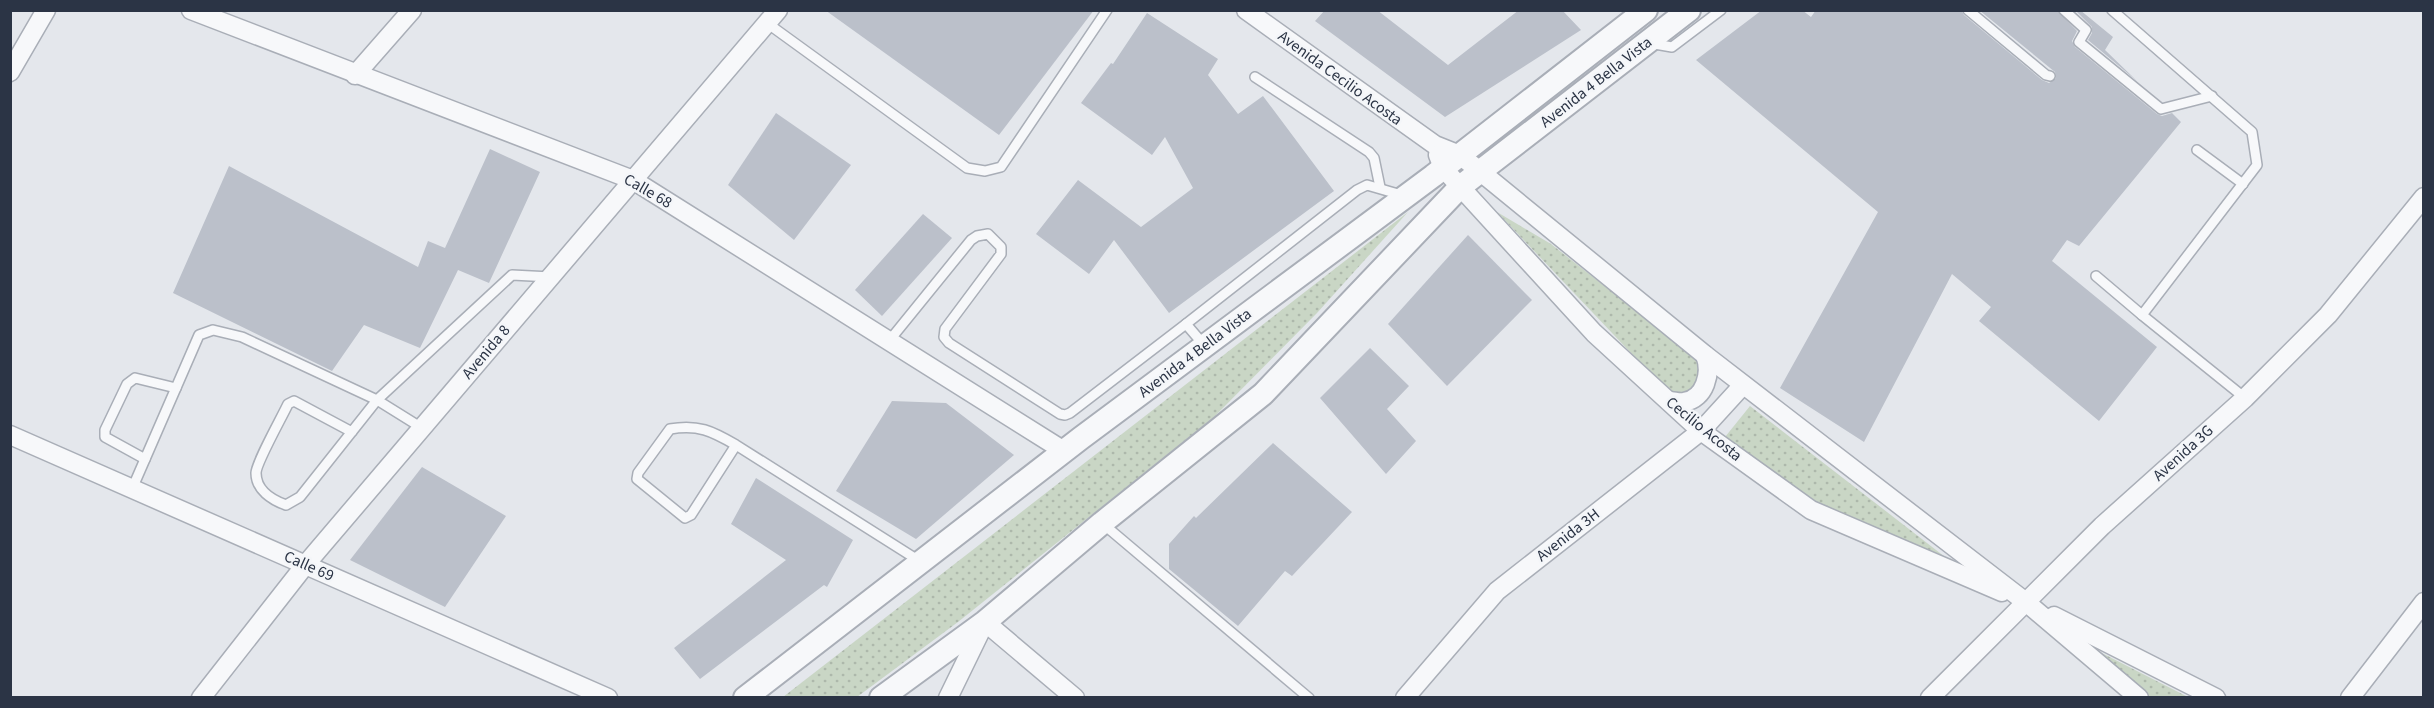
<svg xmlns="http://www.w3.org/2000/svg" width="2434" height="708" viewBox="0 0 2434 708" font-family="'Source Sans 3',sans-serif">
<style>
.park{fill:url(#park-dots)}
.building{fill:#bbc0ca}
.lines{fill:none;stroke-linecap:round;stroke-linejoin:round}
.service-casing{stroke:#a9aeb7;stroke-width:12}
.minor-casing{stroke:#a9aeb7;stroke-width:21}
.tertiary-casing{stroke:#a9aeb7;stroke-width:26}
.service{stroke:#f7f8fa;stroke-width:9}
.minor{stroke:#f7f8fa;stroke-width:18}
.tertiary{stroke:#f7f8fa;stroke-width:22}
.labels{text-anchor:middle;dominant-baseline:central;stroke-width:5;stroke-linejoin:round;paint-order:stroke}
.street-label{font-size:16px;fill:#2b3445;stroke:#f4f6f9}
</style>
<defs>
<pattern id="park-dots" width="8" height="8" patternUnits="userSpaceOnUse" patternTransform="scale(1.5)"><rect width="8" height="8" fill="#c9d6c5"/><path d="M2 2h.1M6 6h.1" fill="none" stroke="#adb8ab" stroke-width="1.8" stroke-linecap="round"/></pattern>
</defs>
<rect width="100%" height="100%" fill="#e4e7ec"/>
<g class="park">
<path d="M1408,212L1317,313L1214,417L958,622L857,697H783Z"/>
<path d="M1497,212L1551,244L1696,358L1700,380L1690,392L1670,394Z"/>
<path d="M1750,406L1949,560L1815,503L1725,437Z"/>
<path d="M2088,646L2188,697H2150Z"/>
</g>
<g class="building">
<path d="M825,10H1094L999,135Z"/>
<path d="M1325,10H1377L1448,65L1519,10H1562L1581,30L1445,117L1315,21Z"/>
<path d="M1762,10H1802L1811,17L1816,10H1961L1964,15L2042,80L2049,83L2056,78L2055,72L1979,10H2057L2077,31L2072,41L2075,47L2157,114L2162,116L2172,113L2181,122L2079,246L2067,240L2052,261L2157,347L2099,421L1979,321L1991,307L1952,274L1864,442L1780,388L1878,212L1696,60Z"/>
<path d="M2075,10H2080L2113,37L2105,50L2137,81L2088,40L2092,33V27Z"/>
<path d="M1147,13L1218,59L1208,75L1238,114L1263,96L1334,191L1169,313L1114,240L1089,274L1036,234L1078,180L1141,227L1193,188L1165,137L1152,155L1081,103L1111,63L1113,64Z"/>
<path d="M776,113L851,165L794,240L728,185Z"/>
<path d="M490,149L540,172L489,283L458,270L420,348L364,325L332,371L173,293L229,166L418,267L428,241L445,248Z"/>
<path d="M923,214L952,238L882,316L855,290Z"/>
<path d="M1468,235L1532,300L1447,386L1388,324Z"/>
<path d="M1370,348L1409,386L1387,409L1416,441L1386,474L1320,398Z"/>
<path d="M892,401L946,403L1014,455L916,539L836,491Z"/>
<path d="M1273,443L1352,512L1292,576L1285,571L1238,626L1169,569V544L1194,516L1196,518Z"/>
<path d="M422,467L506,516L445,607L350,560Z"/>
<path d="M756,478L853,540L827,587L824,585L700,679L674,648L786,560L731,524Z"/>
</g>
<g class="lines">
<defs>
<g id="service">
<path d="M1968,10L2046,75L2050,76"/>
<path d="M2064,10L2086,30L2079,42L2161,109L2212,96"/>
<path d="M2112,10L2252,132L2257,165L2142,315L2245,398"/>
<path d="M767,23L967,168L985,171L1001,167L1107,10"/>
<path d="M1649,43L1672,47L1721,10"/>
<path d="M1255,77L1369,152L1374,158L1380,187"/>
<path d="M2197,150L2243,184"/>
<path d="M2096,276L2142,315"/>
<path d="M1186,324L1357,190L1367,185L1405,196"/>
<path d="M889,341L971,240L977,236L988,234L1001,247V254L945,329L944,337L949,343L1060,414L1065,415L1070,413L1186,324L1204,345"/>
<path d="M352,432L294,401L288,404C282,417 256,463 256,473C256,490 272,500 286,505L300,497L377,400L512,275L551,277"/>
<path d="M736,445L691,515L685,518L637,479L638,473L670,429C698,424 712,431 736,445L921,562"/>
<path d="M145,459L105,437V430L127,384L135,378L176,388"/>
<path d="M132,489L199,335L213,330L242,337L377,400L422,428"/>
<path d="M1102,523L1309,698"/>
</g>
<g id="minor">
<path d="M191,10L633,180L1064,451"/>
<path d="M1246,10L1435,145L1460,155L1705,355L2027,603L2139,698"/>
<path d="M10,72L46,10"/>
<path d="M355,75L412,10"/>
<path d="M1438,155L1443,168L1594,333L1701,431L1811,510L2002,592"/>
<path d="M1669,401C1674,401 1679,403 1684,402C1705,399 1712,373 1705,355"/>
<path d="M10,435L608,698"/>
<path d="M2054,616L2216,698"/>
<path d="M201,698L306,564L778,10"/>
<path d="M948,698L985,622L1075,698"/>
<path d="M1405,698L1497,591L1701,431L1743,385"/>
<path d="M1930,698L2102,526L2245,398L2328,315L2424,197"/>
<path d="M2350,698L2424,602"/>
</g>
<g id="tertiary">
<path d="M745,698L1081,438L1433,176L1646,10"/>
<path d="M881,698L985,622L1102,523L1263,394L1460,187L1689,10"/>
</g>
</defs>
<use href="#service" class="service-casing"/>
<use href="#minor" class="minor-casing"/>
<use href="#tertiary" class="tertiary-casing"/>
<use href="#service" class="service"/>
<use href="#minor" class="minor"/>
<use href="#tertiary" class="tertiary"/>
</g>
<g class="labels">
<g class="street-label">
<text transform="translate(1340 78) rotate(36)">Avenida Cecilio Acosta</text>
<text transform="translate(1596 82) rotate(-38)">Avenida 4 Bella Vista</text>
<text transform="translate(648 191) rotate(30)">Calle 68</text>
<text transform="translate(486 352) rotate(-50)">Avenida 8</text>
<text transform="translate(1195 353) rotate(-37)">Avenida 4 Bella Vista</text>
<text transform="translate(1704 429) rotate(39)">Cecilio Acosta</text>
<text transform="translate(2183 453) rotate(-42)">Avenida 3G</text>
<text transform="translate(1568 535) rotate(-38)">Avenida 3H</text>
<text transform="translate(309 566) rotate(24)">Calle 69</text>
</g>
</g>
<rect width="2434" height="708" fill="none" stroke="#2b3445" stroke-width="24"/>
</svg>
